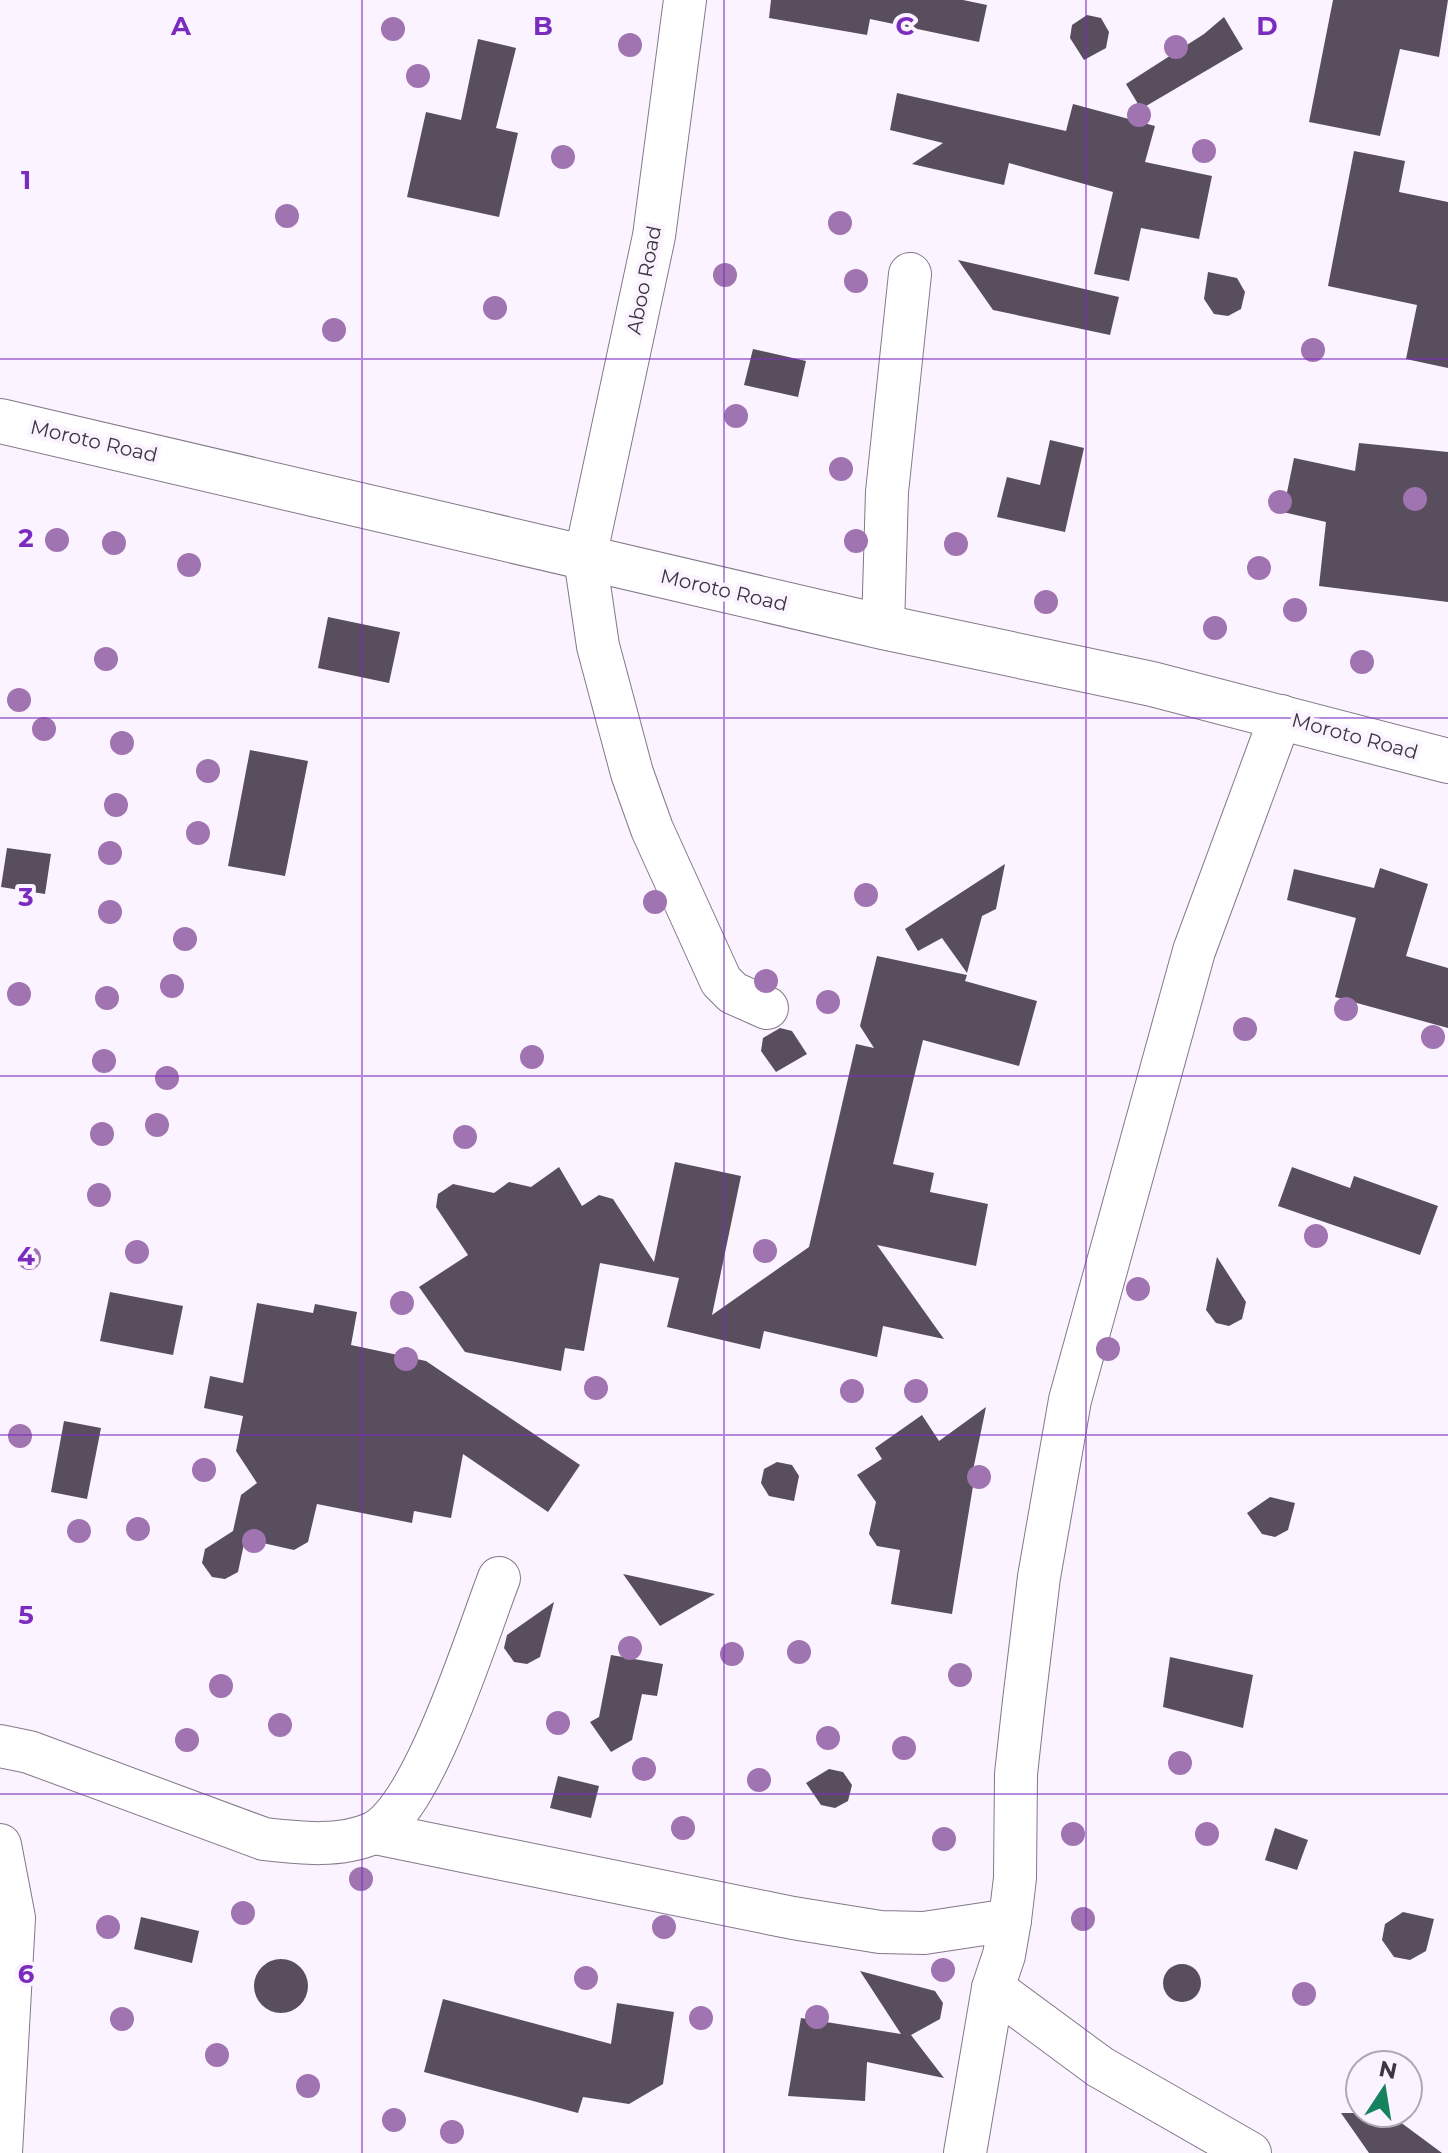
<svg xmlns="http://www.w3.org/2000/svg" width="1448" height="2153" viewBox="0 0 1448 2153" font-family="Montserrat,sans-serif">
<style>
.building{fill:#594e5e}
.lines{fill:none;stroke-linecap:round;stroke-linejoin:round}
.minor-casing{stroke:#847889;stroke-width:44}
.major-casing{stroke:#847889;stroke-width:46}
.minor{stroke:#fff;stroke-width:42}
.major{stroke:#fff;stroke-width:44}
.tree{fill:#a074b0}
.grid{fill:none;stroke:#7b2cbf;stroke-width:2;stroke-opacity:0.55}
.labels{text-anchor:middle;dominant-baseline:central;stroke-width:8;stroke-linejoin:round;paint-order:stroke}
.street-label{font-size:20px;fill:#3c373e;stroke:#fbf3ff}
.grid-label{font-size:26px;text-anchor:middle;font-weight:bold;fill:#7b2cbf;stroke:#fbf3ff;stroke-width:8;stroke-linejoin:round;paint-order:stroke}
</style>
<rect width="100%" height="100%" fill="#fbf3ff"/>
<g class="building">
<path d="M771,0H963L987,5L979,42L870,19L867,35L769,18Z"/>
<path d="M1333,0H1448L1439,57L1400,49L1380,136L1309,122Z"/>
<path d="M1087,15L1101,18L1109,32L1106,48L1084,60L1070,38L1072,25Z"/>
<path d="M1224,17L1243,49L1141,109L1126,84L1204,34Z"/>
<path d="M478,39L516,48L496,128L518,133L499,217L407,197L426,112L461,120Z"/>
<path d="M897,93L1066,131L1073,104L1155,126L1145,162L1212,176L1199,239L1141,228L1129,281L1094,274L1113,192L1009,163L1004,185L912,164L943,143L890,130Z"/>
<path d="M1354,151L1405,161L1399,192L1448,202V368L1406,359L1417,305L1328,286Z"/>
<path d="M958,260L1119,297L1110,335L993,310Z"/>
<path d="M1208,272L1237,278L1245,292L1241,309L1228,316L1214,314L1204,299Z"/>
<path d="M753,349L806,361L798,397L744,385Z"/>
<path d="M1050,440L1084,448L1065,532L997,517L1007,477L1040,485Z"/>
<path d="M1359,443L1448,452V602L1319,586L1326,522L1283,512L1294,458L1355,471Z"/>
<path d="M328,617L400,632L389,683L318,668Z"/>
<path d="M250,750L308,761L285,876L228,866Z"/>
<path d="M7,848L51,854L45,894L1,887Z"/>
<path d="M1005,864L996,909L982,916L967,973L942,938L918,951L905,929Z"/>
<path d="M1380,868L1428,884L1406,956L1448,968V1028L1335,997L1356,918L1287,900L1294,869L1374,888Z"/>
<path d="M877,956L967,975L965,981L1037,1001L1019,1066L923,1040L893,1164L934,1173L930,1192L988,1204L976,1266L877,1245L944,1339L883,1326L877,1357L764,1331L760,1349L667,1327L679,1278L600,1263L584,1351L565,1348L561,1371L465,1352L419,1287L468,1255L436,1207L438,1194L453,1184L494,1193L509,1182L531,1187L559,1167L582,1206L599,1195L613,1199L654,1262L675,1162L741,1176L712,1315L809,1247L856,1044L874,1048L860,1026Z"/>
<path d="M780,1028L792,1031L807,1054L776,1072L761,1051L763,1038Z"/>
<path d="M1292,1167L1350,1188L1354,1176L1438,1206L1420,1255L1278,1206Z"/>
<path d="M1217,1257L1246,1302L1242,1319L1229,1326L1216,1323L1206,1310Z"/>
<path d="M110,1292L183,1306L173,1355L100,1341Z"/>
<path d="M257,1303L313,1313L315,1304L357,1312L351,1345L426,1361L580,1465L548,1512L463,1454L451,1518L414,1511L412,1523L317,1504L308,1542L294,1550L245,1539L238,1572L225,1579L212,1577L202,1563L205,1549L233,1531L241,1495L257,1483L236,1451L243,1416L204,1408L210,1376L243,1383Z"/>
<path d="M986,1407L971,1480H974L952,1614L891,1604L900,1550L877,1546L869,1534L876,1502L857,1475L882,1459L875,1448L922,1415L939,1441Z"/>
<path d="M64,1421L101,1428L87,1499L51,1492Z"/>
<path d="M777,1462L792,1465L799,1476L794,1501L769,1496L761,1483L764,1469Z"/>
<path d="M1270,1497L1295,1503L1288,1530L1275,1537L1262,1534L1247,1513Z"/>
<path d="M623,1574L715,1594L660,1626Z"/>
<path d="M554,1602L540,1657L527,1664L514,1662L504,1648L507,1635Z"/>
<path d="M611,1655L663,1664L657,1696L642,1694L632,1740L611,1752L590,1722L599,1717Z"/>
<path d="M1170,1657L1253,1675L1243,1728L1163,1707Z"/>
<path d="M829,1769L843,1772L852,1785L848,1801L835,1808L821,1805L806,1783Z"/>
<path d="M558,1776L599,1786L591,1818L550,1808Z"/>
<path d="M1275,1828L1308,1840L1297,1870L1265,1860Z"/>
<path d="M1403,1912L1434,1919L1426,1951L1410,1960L1394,1957L1382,1940L1385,1924Z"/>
<path d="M141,1917L199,1931L192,1963L134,1949Z"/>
<circle cx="281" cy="1986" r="27"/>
<circle cx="1182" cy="1983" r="19"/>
<path d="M860,1971L935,1991L943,2003L940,2019L911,2035L944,2078L867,2062L865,2101L788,2096L801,2018L901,2034Z"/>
<path d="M443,1999L611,2044L617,2003L674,2012L663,2084L629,2104L583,2097L578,2113L424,2072Z"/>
<path d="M1341,2113H1388L1442,2153H1369Z"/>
</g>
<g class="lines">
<defs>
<g id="minor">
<path d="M685,0L654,236L585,558L598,646L632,773L652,829L721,981L733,993L767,1008"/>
<path d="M883,627L887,492L910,274"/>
<path d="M0,1746L29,1752L264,1839C299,1843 340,1848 373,1833C423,1811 478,1632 499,1578"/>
<path d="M375,1833L793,1918L880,1932L924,1933L1010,1920"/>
<path d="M0,1845L14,1918L1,2153"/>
<path d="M993,1988L1100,2067L1250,2153"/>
<path d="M965,2153L993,1988L1004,1955L1010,1920L1015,1878L1016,1774L1024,1701L1039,1577L1070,1400L1194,951L1281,716"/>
</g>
<path id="major" d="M0,421L883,627L1152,684L1448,761"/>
</defs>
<use href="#minor" class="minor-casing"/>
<use href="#major" class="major-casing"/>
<use href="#minor" class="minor"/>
<use href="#major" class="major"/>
</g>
<g class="tree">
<circle cx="393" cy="29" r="12"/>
<circle cx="630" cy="45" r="12"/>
<circle cx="1176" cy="47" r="12"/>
<circle cx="418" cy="76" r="12"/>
<circle cx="1139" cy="115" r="12"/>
<circle cx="1204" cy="151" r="12"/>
<circle cx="563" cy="157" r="12"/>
<circle cx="287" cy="216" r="12"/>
<circle cx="840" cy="223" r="12"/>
<circle cx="725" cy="275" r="12"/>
<circle cx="856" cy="281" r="12"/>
<circle cx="495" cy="308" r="12"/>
<circle cx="334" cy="330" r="12"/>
<circle cx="1313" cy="350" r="12"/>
<circle cx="736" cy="416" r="12"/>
<circle cx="841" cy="469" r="12"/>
<circle cx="1415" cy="499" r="12"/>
<circle cx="1280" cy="502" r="12"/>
<circle cx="57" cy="540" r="12"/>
<circle cx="856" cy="541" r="12"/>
<circle cx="114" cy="543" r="12"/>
<circle cx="956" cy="544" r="12"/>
<circle cx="189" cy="565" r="12"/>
<circle cx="1259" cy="568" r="12"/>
<circle cx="1046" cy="602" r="12"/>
<circle cx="1295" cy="610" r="12"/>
<circle cx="1215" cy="628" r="12"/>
<circle cx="106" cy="659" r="12"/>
<circle cx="1362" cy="662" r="12"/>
<circle cx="19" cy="700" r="12"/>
<circle cx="44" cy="729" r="12"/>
<circle cx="122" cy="743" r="12"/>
<circle cx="208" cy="771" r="12"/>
<circle cx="116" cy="805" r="12"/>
<circle cx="198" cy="833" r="12"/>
<circle cx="110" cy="853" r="12"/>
<circle cx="866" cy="895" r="12"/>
<circle cx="655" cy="902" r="12"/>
<circle cx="110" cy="912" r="12"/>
<circle cx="185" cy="939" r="12"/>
<circle cx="766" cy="981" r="12"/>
<circle cx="172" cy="986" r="12"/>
<circle cx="19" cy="994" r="12"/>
<circle cx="107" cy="998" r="12"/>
<circle cx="828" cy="1002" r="12"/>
<circle cx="1346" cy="1009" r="12"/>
<circle cx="1245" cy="1029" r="12"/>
<circle cx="1433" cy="1037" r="12"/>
<circle cx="532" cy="1057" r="12"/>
<circle cx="104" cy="1061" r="12"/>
<circle cx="167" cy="1078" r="12"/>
<circle cx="157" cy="1125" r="12"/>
<circle cx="102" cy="1134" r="12"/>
<circle cx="465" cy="1137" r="12"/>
<circle cx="99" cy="1195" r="12"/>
<circle cx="1316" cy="1236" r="12"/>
<circle cx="765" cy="1251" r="12"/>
<circle cx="137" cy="1252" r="12"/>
<circle cx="29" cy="1258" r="12"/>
<circle cx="1138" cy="1289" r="12"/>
<circle cx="402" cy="1303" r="12"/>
<circle cx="1108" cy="1349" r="12"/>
<circle cx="406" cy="1359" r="12"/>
<circle cx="596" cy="1388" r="12"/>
<circle cx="852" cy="1391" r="12"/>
<circle cx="916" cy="1391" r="12"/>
<circle cx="20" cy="1436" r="12"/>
<circle cx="204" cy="1470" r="12"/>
<circle cx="979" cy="1477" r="12"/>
<circle cx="138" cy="1529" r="12"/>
<circle cx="79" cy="1531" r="12"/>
<circle cx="254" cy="1541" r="12"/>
<circle cx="630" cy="1648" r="12"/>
<circle cx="799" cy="1652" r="12"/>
<circle cx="732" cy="1654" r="12"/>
<circle cx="960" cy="1675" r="12"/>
<circle cx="221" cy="1686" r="12"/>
<circle cx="558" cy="1723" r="12"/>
<circle cx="280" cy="1725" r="12"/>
<circle cx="828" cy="1738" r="12"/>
<circle cx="187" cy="1740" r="12"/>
<circle cx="904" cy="1748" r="12"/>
<circle cx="1180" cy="1763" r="12"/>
<circle cx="644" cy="1769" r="12"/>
<circle cx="759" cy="1780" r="12"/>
<circle cx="683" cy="1828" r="12"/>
<circle cx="1073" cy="1834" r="12"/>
<circle cx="1207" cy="1834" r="12"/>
<circle cx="944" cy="1839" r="12"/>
<circle cx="361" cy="1879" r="12"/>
<circle cx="243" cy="1913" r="12"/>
<circle cx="1083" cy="1919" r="12"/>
<circle cx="108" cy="1927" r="12"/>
<circle cx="664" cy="1927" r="12"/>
<circle cx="943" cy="1970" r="12"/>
<circle cx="586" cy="1978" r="12"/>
<circle cx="1304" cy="1994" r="12"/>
<circle cx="817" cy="2017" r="12"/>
<circle cx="701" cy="2018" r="12"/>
<circle cx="122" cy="2019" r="12"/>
<circle cx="217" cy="2055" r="12"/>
<circle cx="308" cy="2086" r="12"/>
<circle cx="394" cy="2120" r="12"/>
<circle cx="452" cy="2132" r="12"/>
</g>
<path class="grid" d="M362,0V2153M724,0V2153M1086,0V2153M0,359H1448M0,718H1448M0,1076H1448M0,1435H1448M0,1794H1448"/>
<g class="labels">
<g class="street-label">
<text transform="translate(644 280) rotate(-79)">Aboo Road</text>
<text transform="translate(94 441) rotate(13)">Moroto Road</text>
<text transform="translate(724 590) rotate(13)">Moroto Road</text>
<text transform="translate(1355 736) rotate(15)">Moroto Road</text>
</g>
</g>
<g class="grid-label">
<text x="181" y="35">A</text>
<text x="543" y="35">B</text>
<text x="905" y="35">C</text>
<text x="1267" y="35">D</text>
<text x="26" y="189">1</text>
<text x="26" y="547">2</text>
<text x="26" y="906">3</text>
<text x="26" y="1265">4</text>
<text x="26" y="1624">5</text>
<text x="26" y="1983">6</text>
</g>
<g transform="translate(1384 2089) rotate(12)"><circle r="38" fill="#fbf3ff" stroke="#afa8b2" stroke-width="2"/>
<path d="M0-6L14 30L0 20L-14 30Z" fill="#16835f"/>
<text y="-12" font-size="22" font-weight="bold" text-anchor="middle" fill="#3c373e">N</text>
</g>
</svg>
